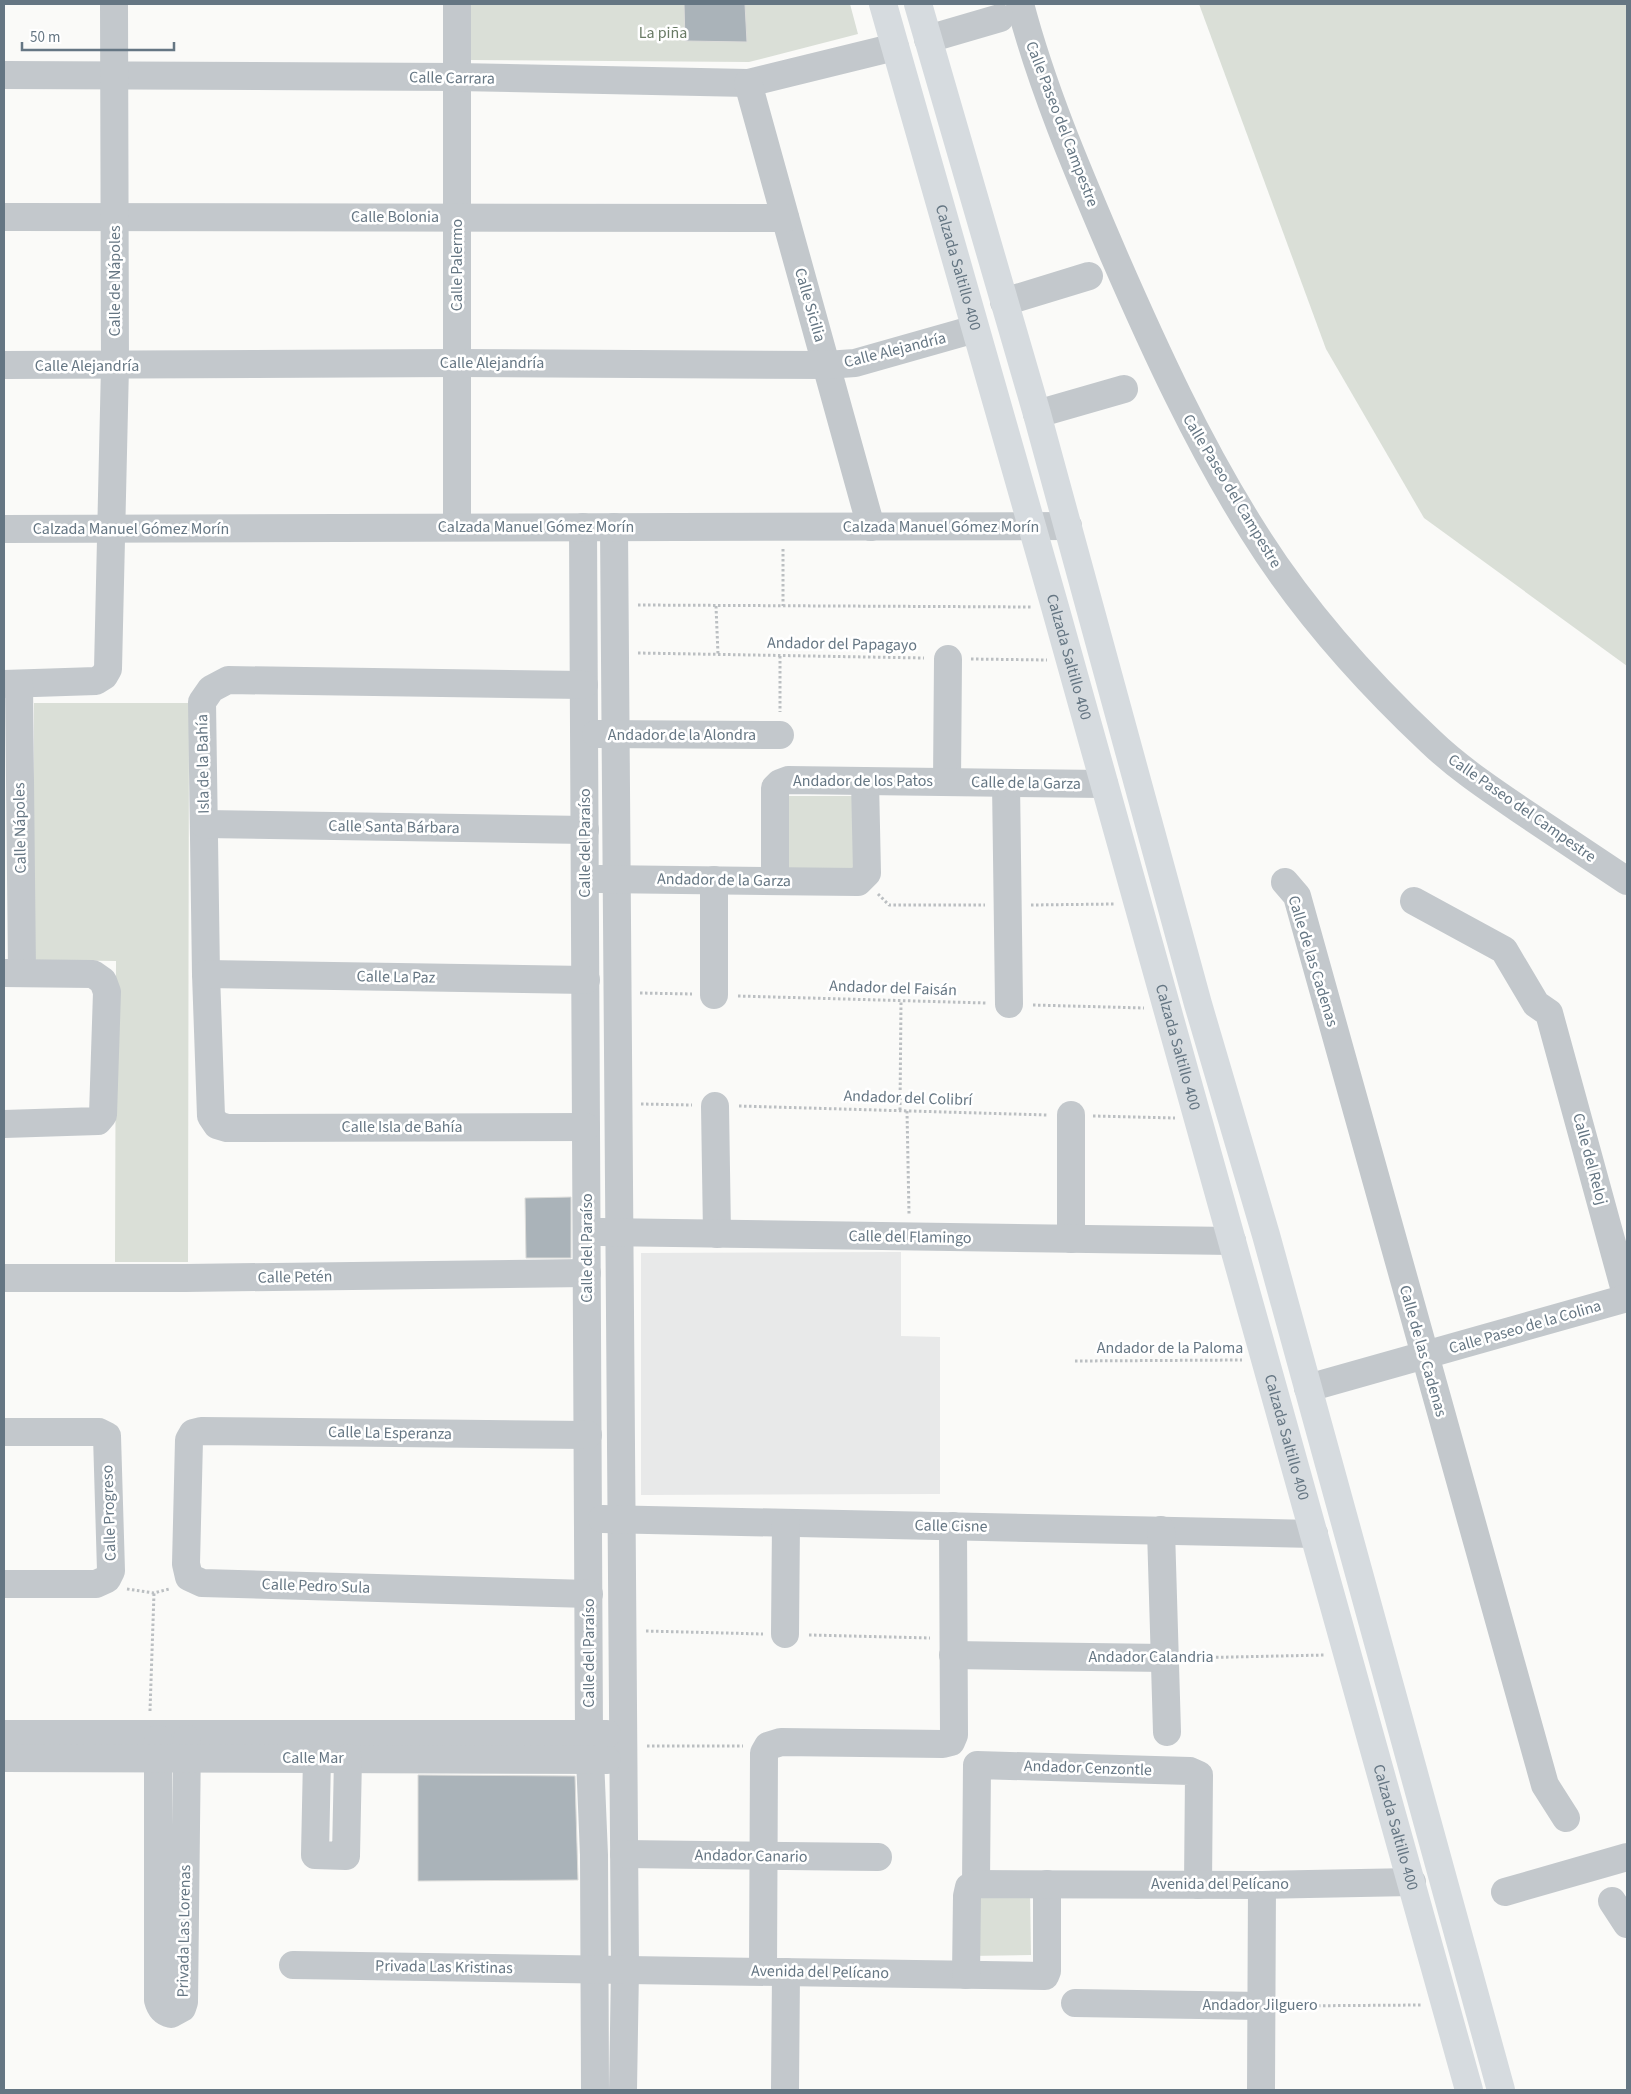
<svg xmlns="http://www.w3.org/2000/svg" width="1631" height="2094" viewBox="0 0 1631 2094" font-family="'Source Sans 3',sans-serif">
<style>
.built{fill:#e8e9e9}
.green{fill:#dadfd7}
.building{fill:#aab3b9;stroke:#dcdcda}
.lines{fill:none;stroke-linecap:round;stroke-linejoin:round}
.path{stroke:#bbbfc2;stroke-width:3;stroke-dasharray:2.5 2.5;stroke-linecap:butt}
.minor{stroke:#c3c8cc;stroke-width:28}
.major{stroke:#d6dbdf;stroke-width:28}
.labels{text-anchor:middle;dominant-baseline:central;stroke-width:5;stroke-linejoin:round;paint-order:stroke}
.park-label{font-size:16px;fill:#687a64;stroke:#fff}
.street-label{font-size:16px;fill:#657683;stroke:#fff}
</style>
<rect width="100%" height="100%" fill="#fafaf8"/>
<path class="built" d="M901,1252V1336L940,1337V1494L641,1495V1253Z"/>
<g class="green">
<path d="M469,4H850L858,34L749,62L469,60Z"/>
<path d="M1199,4H1627V666L1424,518L1326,349Z"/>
<path d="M34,703H189L188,1262H115L116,961L34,960Z"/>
<path d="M787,796H856V883H788Z"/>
<path d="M1030,1891L1031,1955L969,1956V1892Z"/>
</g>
<g class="building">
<path d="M684,4H745L747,42L685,41Z"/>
<path d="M571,1197V1258H526L525,1198Z"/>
<path d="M418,1775L575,1776L578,1880L418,1881Z"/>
</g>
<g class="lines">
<g class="path">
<path d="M783,549V606"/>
<path d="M638,605L1032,607"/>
<path d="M716,606L718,654"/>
<path d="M638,653L924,658"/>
<path d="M780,656V712"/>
<path d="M971,659L1047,660"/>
<path d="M878,894L889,905H985"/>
<path d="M1031,905L1115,904"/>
<path d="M640,993L692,994"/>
<path d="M738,996L986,1003"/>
<path d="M1033,1005L1144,1008"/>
<path d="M641,1104L692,1105"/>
<path d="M739,1106L1047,1115"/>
<path d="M900,1110L901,1001"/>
<path d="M907,1111L909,1214"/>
<path d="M1093,1116L1175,1118"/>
<path d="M1075,1361L1242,1360"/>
<path d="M127,1589L154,1593L169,1589"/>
<path d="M646,1631L763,1634"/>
<path d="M809,1635L930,1638"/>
<path d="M1186,1658L1325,1655"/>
<path d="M150,1711L154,1593"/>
<path d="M647,1746H743"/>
<path d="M1283,2006L1422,2005"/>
</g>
<g class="minor">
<path d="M457,4V527"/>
<path d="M1020,4C1043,91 1079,174 1114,256C1155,350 1198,444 1253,531C1301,608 1364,679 1430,741C1458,768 1490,789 1522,811C1557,834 1592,858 1627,881"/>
<path d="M928,39L1000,18"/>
<path d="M4,75L457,77L748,83L895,47"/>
<path d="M748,83L871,527"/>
<path d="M4,217L785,218"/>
<path d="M1004,302L1089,276"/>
<path d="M4,365L457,363L826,365L855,363L975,329"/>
<path d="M1037,414L1124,389"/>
<path d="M583,527L589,1734L594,1855L595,2090"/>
<path d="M614,527L625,1969L623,2090"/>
<path d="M4,529L1068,526"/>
<path d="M4,684L96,681L104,676L108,669L115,366L114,4"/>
<path d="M19,684L22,973"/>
<path d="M584,685L228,680L211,689L202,702L206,974L211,1116L217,1125L227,1128L586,1127"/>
<path d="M596,734L780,735"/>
<path d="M947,782L948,659"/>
<path d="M1006,783L1009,1004"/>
<path d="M204,824L585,830"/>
<path d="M599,879L858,882L867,873L865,781"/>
<path d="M714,880V995"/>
<path d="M775,881V788L780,783L788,780L1104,784"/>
<path d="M1285,882L1297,896L1545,1785L1566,1818"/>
<path d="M1414,901L1504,950L1536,1004L1549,1013L1627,1298"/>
<path d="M4,973L93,974L103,981L107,992L103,1115L98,1121L4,1124"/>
<path d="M206,974L586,980"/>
<path d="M715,1106L717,1234"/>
<path d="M1071,1115V1239"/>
<path d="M601,1232L1232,1241"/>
<path d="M4,1278H185L587,1273"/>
<path d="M1308,1388L1627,1298"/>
<path d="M4,1432H99L107,1436L111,1571L107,1579L96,1584H4"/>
<path d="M588,1435L201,1431L193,1433L189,1440L186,1564L189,1577L202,1583L589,1594"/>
<path d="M602,1519L1314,1534"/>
<path d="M1161,1530L1167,1732"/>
<path d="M785,1634L786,1523"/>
<path d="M953,1655L1165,1658"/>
<path d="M4,1734H607"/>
<path d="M158,1739V2000C160,2008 163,2012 171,2014L182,2008L184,2002L187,1739"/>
<path d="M4,1758L607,1760"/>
<path d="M317,1758L315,1855L346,1856L348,1758"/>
<path d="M624,1854L878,1857"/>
<path d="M976,1884L977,1765L1190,1771L1199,1775L1198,1885"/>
<path d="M1505,1892L1627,1857"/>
<path d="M1612,1901L1627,1924"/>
<path d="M293,1965L1045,1976L1047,1971V1884"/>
<path d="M763,1971L764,1753L768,1746L781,1742L943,1744L951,1742L954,1735L953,1526"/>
<path d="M966,1975L967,1896L969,1887L976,1884L1262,1885L1412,1882"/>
<path d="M1075,2003L1261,2006"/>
<path d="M785,2090L786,1972"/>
<path d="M1261,2090L1262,1885"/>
</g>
<g class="major">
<path id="s1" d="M883,4L1055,607L1469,2090"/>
<path d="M918,4L1037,414L1198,1004L1266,1235L1501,2090"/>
</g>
</g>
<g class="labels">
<g class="park-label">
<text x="663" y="33">La piña</text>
</g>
<g class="street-label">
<text transform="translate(452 78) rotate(1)">Calle Carrara</text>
<text transform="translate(1062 124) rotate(69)">Calle Paseo del Campestre</text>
<text x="395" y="217">Calle Bolonia</text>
<text transform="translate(457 265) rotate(-90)">Calle Palermo</text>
<text stroke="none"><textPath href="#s1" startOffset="274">Calzada Saltillo 400</textPath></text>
<text transform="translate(115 281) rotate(-90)">Calle de Nápoles</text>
<text transform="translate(810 305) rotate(74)">Calle Sicilia</text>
<text transform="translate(895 350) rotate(-14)">Calle Alejandría</text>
<text x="492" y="363">Calle Alejandría</text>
<text x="87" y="366">Calle Alejandría</text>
<text transform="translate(1232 491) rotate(59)">Calle Paseo del Campestre</text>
<text x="536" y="527">Calzada Manuel Gómez Morín</text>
<text x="941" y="527">Calzada Manuel Gómez Morín</text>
<text x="131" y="529">Calzada Manuel Gómez Morín</text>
<text transform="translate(842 644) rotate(1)">Andador del Papagayo</text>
<text stroke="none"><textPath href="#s1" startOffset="679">Calzada Saltillo 400</textPath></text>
<text x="682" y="735">Andador de la Alondra</text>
<text transform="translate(203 764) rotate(-91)">Isla de la Bahía</text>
<text x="863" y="781">Andador de los Patos</text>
<text transform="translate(1026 783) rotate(1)">Calle de la Garza</text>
<text transform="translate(1522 808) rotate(35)">Calle Paseo del Campestre</text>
<text transform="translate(394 827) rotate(1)">Calle Santa Bárbara</text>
<text transform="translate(20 828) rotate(-91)">Calle Nápoles</text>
<text transform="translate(585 843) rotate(-90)">Calle del Paraíso</text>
<text transform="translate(724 880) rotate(1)">Andador de la Garza</text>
<text transform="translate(1313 961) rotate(73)">Calle de las Cadenas</text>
<text transform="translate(396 977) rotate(1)">Calle La Paz</text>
<text transform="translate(893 988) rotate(2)">Andador del Faisán</text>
<text stroke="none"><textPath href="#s1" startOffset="1084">Calzada Saltillo 400</textPath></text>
<text transform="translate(908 1098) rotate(2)">Andador del Colibrí</text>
<text x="402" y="1127">Calle Isla de Bahía</text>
<text transform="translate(1590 1159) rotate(75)">Calle del Reloj</text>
<text transform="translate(910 1237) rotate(1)">Calle del Flamingo</text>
<text transform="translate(587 1248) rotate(-90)">Calle del Paraíso</text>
<text transform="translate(295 1277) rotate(-1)">Calle Petén</text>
<text transform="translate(1525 1327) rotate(-16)">Calle Paseo de la Colina</text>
<text x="1170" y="1348">Andador de la Paloma</text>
<text transform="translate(1423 1351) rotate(74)">Calle de las Cadenas</text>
<text transform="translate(390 1433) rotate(1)">Calle La Esperanza</text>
<text stroke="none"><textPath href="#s1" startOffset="1489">Calzada Saltillo 400</textPath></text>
<text transform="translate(109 1513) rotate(-92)">Calle Progreso</text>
<text transform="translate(951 1526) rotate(1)">Calle Cisne</text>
<text transform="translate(316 1586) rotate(2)">Calle Pedro Sula</text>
<text transform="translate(589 1653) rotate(-90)">Calle del Paraíso</text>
<text x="1151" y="1657">Andador Calandria</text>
<text x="313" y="1758">Calle Mar</text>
<text transform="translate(1088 1768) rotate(2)">Andador Cenzontle</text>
<text stroke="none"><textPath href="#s1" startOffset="1894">Calzada Saltillo 400</textPath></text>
<text transform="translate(751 1856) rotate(1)">Andador Canario</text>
<text x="1220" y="1884">Avenida del Pelícano</text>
<text transform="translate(184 1931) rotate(-89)">Privada Las Lorenas</text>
<text transform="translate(444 1967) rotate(1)">Privada Las Kristinas</text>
<text transform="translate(820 1972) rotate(1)">Avenida del Pelícano</text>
<text x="1260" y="2005">Andador Jilguero</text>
</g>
</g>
<rect width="1631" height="2094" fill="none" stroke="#657683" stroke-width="10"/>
<path d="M22 42v8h152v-8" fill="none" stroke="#657683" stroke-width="2.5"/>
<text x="30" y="42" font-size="15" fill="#657683" stroke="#ffffff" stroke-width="4" paint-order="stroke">50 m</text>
</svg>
